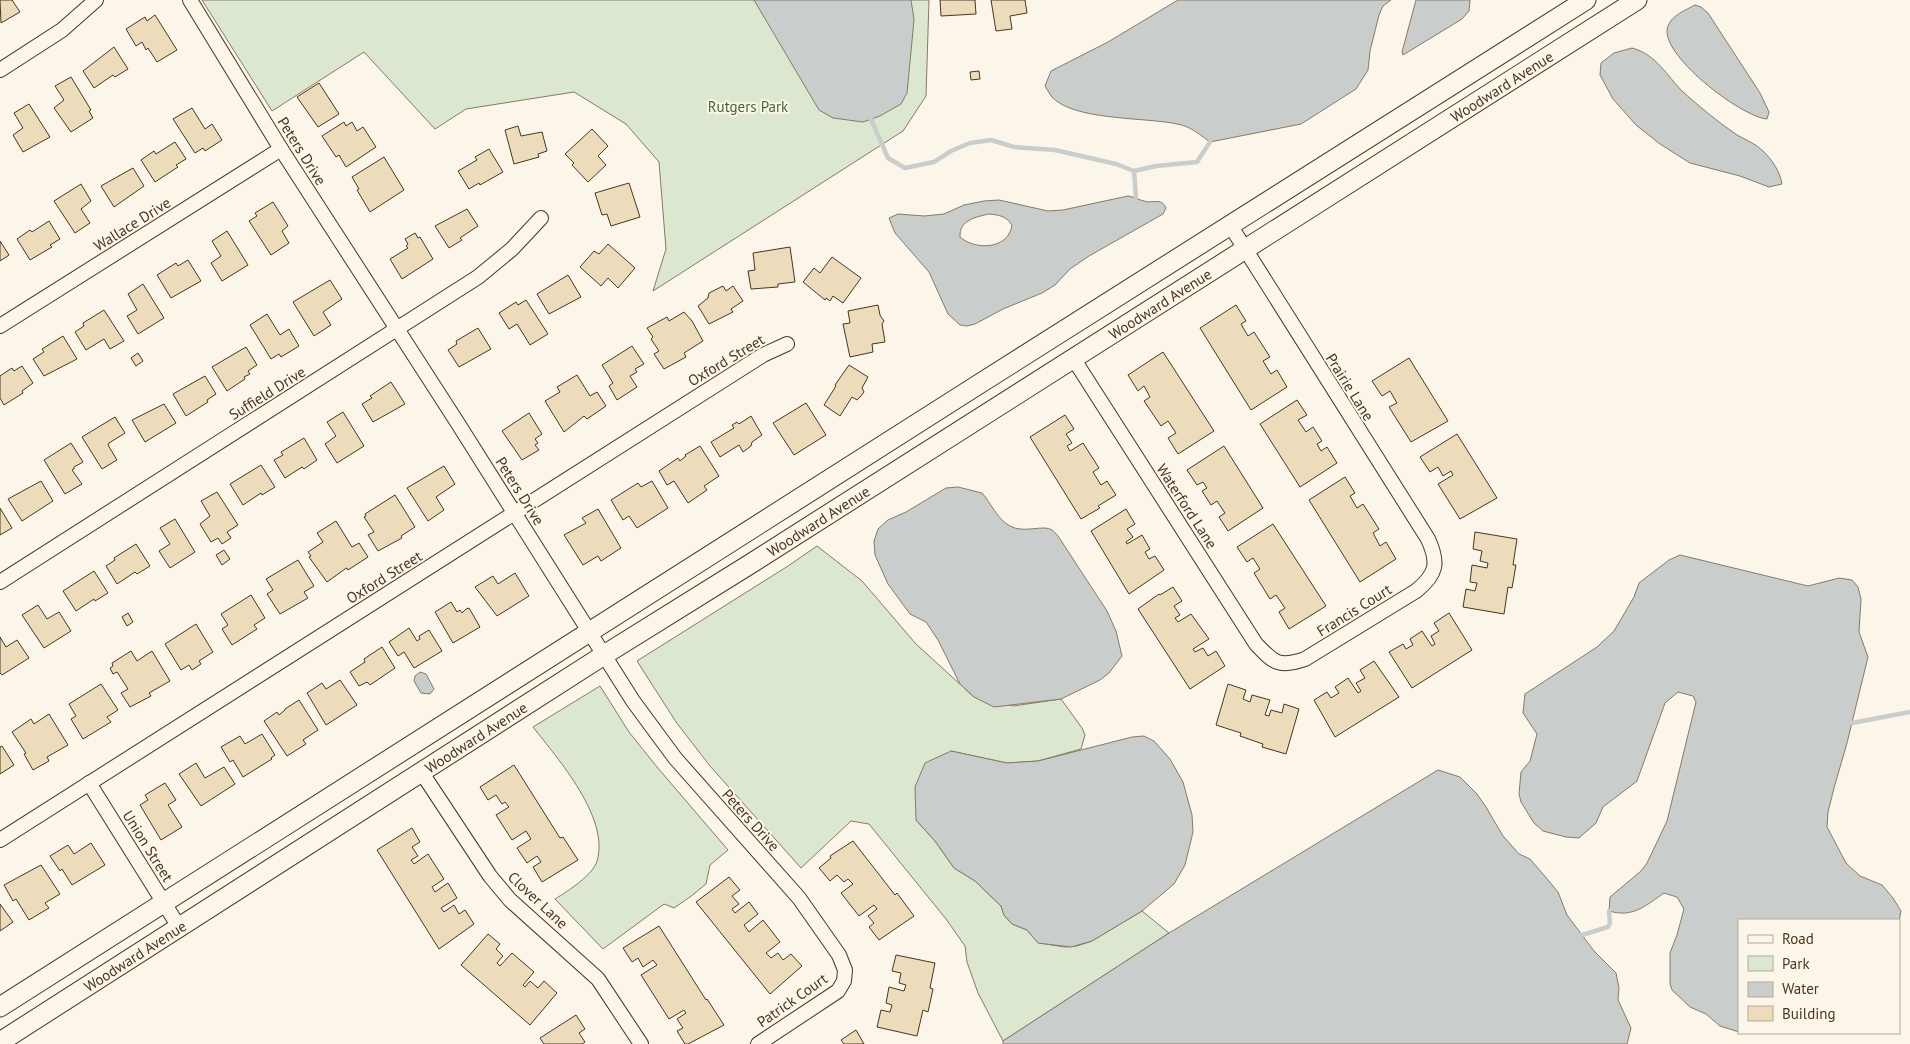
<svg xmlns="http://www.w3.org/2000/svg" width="1910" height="1044" viewBox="0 0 1910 1044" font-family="'PT Sans',sans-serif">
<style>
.green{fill:#dce7d0;stroke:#887966}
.water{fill:#c9cecd;stroke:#887966;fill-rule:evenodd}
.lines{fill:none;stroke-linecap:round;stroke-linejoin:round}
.stream{stroke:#c9cecd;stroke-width:4.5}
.building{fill:#ecdcbc;stroke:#4a3520}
.street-casing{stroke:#4a3520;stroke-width:16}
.secondary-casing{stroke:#4a3520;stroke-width:21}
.street{stroke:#fbf6e9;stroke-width:14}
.secondary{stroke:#fbf6e9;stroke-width:19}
.labels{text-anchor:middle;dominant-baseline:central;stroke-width:4;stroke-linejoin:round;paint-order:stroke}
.street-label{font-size:15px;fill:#4a3520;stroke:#fbf6e9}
.park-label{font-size:15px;fill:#436837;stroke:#fbf6e9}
</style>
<rect width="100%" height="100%" fill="#fbf6e9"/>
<g class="green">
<path d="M202,0H929L926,96L903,131L653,291L666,249L659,162L626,124L574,92L466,109L435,129L364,52L272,111Z"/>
<path d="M817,546L862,581L916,644L974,697L1013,706L1061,699L1082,728L1085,735L1081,749L1038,761L1007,763L951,751L916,820L935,841L954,868L975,881L1001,906L1004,915L1012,924L1027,930L1039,943L1065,947L1077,946L1092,941L1142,911L1169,933L1003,1041L978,993L967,962L965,946L946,919L869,824L851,821L801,868L710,766L676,722L637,661L788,566Z"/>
<path d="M600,686L629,732L657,767L728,850L710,865L706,884L690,897L674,908L664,904L603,949L555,899C568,891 593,875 597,861C610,818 558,759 533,727Z"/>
</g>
<g class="water">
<path d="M754,0H911L914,20L907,93L901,104L880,116L863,122L833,118L819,110Z"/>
<path d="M1178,0H1391L1383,6L1379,15L1370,51L1368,70L1356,89L1301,124L1210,142C1199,134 1190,126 1177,124C1146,117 1072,121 1051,96C1049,93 1047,89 1045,86L1051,71L1108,42Z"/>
<path d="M1416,0H1470L1469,11L1462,19L1403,55L1402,52Z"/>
<path d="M1695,5L1701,7L1708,13L1760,93L1769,112L1767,119C1741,117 1657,53 1668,26C1672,15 1686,10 1695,5Z"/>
<path d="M1632,48C1656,54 1667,76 1683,92C1700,107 1718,122 1737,135C1746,140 1756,144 1763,151C1772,160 1780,171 1782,184L1769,187L1740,176L1690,163L1660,144L1636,125L1613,99L1600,75L1601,63L1614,53Z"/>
<path d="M1128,196C1135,197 1139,200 1144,201C1153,204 1161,197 1166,208L1163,214L1089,256L1070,269L1055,285L1042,293L1003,309L975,324L967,326L960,325L948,314L929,272L895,233L889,218L898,214L924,216L944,214L964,205L984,201L999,200L1048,211L1063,210ZM989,214C999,215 1006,216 1012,225C1009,249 976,251 960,237C959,220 976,217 989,214Z"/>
<path d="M958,487L982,493C991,503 997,519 1010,526C1024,534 1044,524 1052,530C1055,532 1058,536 1060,539L1107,611L1116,631L1122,656L1109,673L1100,680L1061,699L994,707L974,697L960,684L938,640L926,622L910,614L888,584L875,555L874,541L878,529L888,520L906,512L946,488Z"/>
<path d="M1680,555L1808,586L1839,578L1852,580L1858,587L1861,599L1859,632L1868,657L1847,743L1834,788L1828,812L1827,827L1846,863L1860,876L1882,885L1893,898L1901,911L1899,921L1739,920V1032L1720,1026L1706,1014L1690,1007L1672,990L1670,984V953L1677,935L1684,909L1677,897L1664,893C1645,906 1633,918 1609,911L1610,897L1641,871L1647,863L1667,821L1696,702L1693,696L1678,692L1665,703L1637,781L1603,807L1596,823L1579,838L1566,837L1543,831L1534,823L1521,802L1519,794L1521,772L1530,761L1537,734L1523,713L1525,694L1597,647L1614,631L1634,597L1639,583L1669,560Z"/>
<path d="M420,672L426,674L434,689L430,694L421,693L414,681L415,676Z"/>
<path d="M1144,736L1154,741L1170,759L1183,782L1192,815L1193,832L1185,865L1174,884L1142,911L1092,941L1071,947L1038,943L1027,930L1012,924L1004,915L1001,906L975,881L954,868L935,841L916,820L915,787L925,763L951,751L1007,763L1038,761L1132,737Z"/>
<path d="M1438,770L1460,777L1477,794L1486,807L1503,836L1519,854L1530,859L1548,880L1558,892L1567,915L1594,951L1616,973L1619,988L1618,1000L1631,1028L1627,1044H1003V1041L1169,933Z"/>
</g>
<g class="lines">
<g class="stream">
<path d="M871,119L888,158L905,168L934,162L951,151L970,143L991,140L1014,147L1055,150L1116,164L1134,171L1156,166L1197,162L1210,142"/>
<path d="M1134,171L1136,197"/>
<path d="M1852,723L1910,712"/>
<path d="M1582,935L1608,927L1610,923L1609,911"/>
</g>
</g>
<g class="building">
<path d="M0,0H12L20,12L1,23Z"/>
<path d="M940,0H975L976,14L941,16Z"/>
<path d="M991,0H1025L1027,13L1010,16L1012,29L996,31Z"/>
<path d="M155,15L177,50L157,62L148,48L146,50L142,42L136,46L126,29L145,17L147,21Z"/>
<path d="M114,47L128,69L115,77L113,75L94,88L83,71Z"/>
<path d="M979,71L980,79L971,80L970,72Z"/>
<path d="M71,77L91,110L89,111L93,118L71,132L54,108L64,100L55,86Z"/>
<path d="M319,83L339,114L318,127L297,97Z"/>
<path d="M29,104L50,137L23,152L13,135L23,128L14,113Z"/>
<path d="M192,108L205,129L212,124L222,140L205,151L203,148L195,153L173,119Z"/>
<path d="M344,122L346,126L352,122L357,131L363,127L376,147L346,167L339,155L336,157L322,136Z"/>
<path d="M518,126L521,136L542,132L547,151L538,154L539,157L514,164L505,130Z"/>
<path d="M592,129L608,146L598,156L606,165L588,182L572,165L574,163L565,154Z"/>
<path d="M175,142L186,159L176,165L178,167L155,182L141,160L154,151L156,154Z"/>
<path d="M489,149L503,172L480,185L479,183L469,189L458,171L477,160L475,157Z"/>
<path d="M384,157L404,190L370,212L357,190L359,189L352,177Z"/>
<path d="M133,168L144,186L114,207L101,186Z"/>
<path d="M629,183L640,217L611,226L607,214L602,215L595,193Z"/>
<path d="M81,184L91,201L81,209L90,223L75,233L54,201Z"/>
<path d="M273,202L288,226L282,231L289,243L271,255L249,221L257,216L255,213Z"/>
<path d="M467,209L478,226L460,238L462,240L449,248L435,226Z"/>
<path d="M49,221L60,239L50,245L52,247L30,260L17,239L30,230L32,232Z"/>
<path d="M227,231L248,265L222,281L211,263L221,256L212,241Z"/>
<path d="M415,233L418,238L420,237L433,259L402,279L390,259L408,248L406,246L408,244L405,239Z"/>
<path d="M0,241L9,255L0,261Z"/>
<path d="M608,244L635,268L618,288L608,278L601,286L580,267L594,251L599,254Z"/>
<path d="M790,247L795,282L778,284V287L751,289L748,271L755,270L753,253Z"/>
<path d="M832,257L861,278L843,303L833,296L830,301L826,298L825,300L803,282L814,268L820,273Z"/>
<path d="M188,260L201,281L171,298L157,275L176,263L178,266Z"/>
<path d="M568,275L581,297L549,314L537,294Z"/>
<path d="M330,280L342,299L323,312L331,325L314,336L293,302Z"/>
<path d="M143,284L164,318L138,334L127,316L137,310L128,294Z"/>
<path d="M723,286L726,291L733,286L743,301L731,309L733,312L709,324L698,306L708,298L709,293Z"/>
<path d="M526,300L548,334L530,345L517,324L509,329L499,313L516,302L518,305Z"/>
<path d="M878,305L880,315L884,321L882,324L885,342L872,344L873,352L850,357L843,324L850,323L848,311Z"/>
<path d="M1236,305L1246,321L1241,324L1248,336L1254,332L1270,357L1263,361L1271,374L1277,370L1287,387L1251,410L1200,328Z"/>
<path d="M104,310L124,341L110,349L104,339L86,350L75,332L84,326L83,323Z"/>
<path d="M684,312L692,321L703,341L684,353L686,357L664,369L654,354L659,351L651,339L653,337L647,328L667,317L669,321Z"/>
<path d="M267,314L280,335L289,329L299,346L281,357L279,354L271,359L250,325Z"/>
<path d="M478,328L491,349L459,367L448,350L457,344L456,341Z"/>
<path d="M63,336L77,359L44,376L33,359L44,352L42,349Z"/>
<path d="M632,346L644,364L635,369L637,372L630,376L637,387L617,400L609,386L613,383L602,365Z"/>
<path d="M246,347L257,365L248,371L250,374L244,377L245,379L227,391L212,367Z"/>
<path d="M1163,352L1214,431L1178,454L1168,438L1176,433L1168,421L1161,426L1144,401L1150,397L1144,386L1138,391L1128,375Z"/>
<path d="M138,353L143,361L136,366L131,358Z"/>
<path d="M1409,358L1448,421L1411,442L1389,407L1397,403L1390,391L1382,396L1372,381Z"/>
<path d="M849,365L868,377L862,388L864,392L861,396L857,400L852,397L840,416L824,405L836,386L835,385Z"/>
<path d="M22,366L33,383L22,391L23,393L4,405L0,398V376L12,368L14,371Z"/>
<path d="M577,375L590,396L597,392L606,406L587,419L584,416L564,432L545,401L560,392L557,387Z"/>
<path d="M205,376L216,394L207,400L208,402L186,416L173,394Z"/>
<path d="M391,382L405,404L373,422L362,404L372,398L370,396Z"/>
<path d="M1297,400L1307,415L1298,420L1306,432L1313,427L1322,441L1317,444L1321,451L1327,447L1337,463L1300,487L1260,424Z"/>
<path d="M806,403L826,435L794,455L773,423Z"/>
<path d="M164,404L176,423L145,442L132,420Z"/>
<path d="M343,412L364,446L337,463L325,444L336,436L327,422Z"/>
<path d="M529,413L542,434L535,439L538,443L535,445L539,450L522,460L502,431Z"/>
<path d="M1065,415L1074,429L1066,434L1072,443L1067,446L1070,451L1083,443L1099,468L1093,472L1101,485L1107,481L1116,495L1098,506L1100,508L1081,519L1030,437Z"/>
<path d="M751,416L762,435L752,442L751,446L743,452L739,445L720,457L711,442L734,428L732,425L737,422L739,424Z"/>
<path d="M115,417L125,433L109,443L108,445L117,460L102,469L82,437Z"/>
<path d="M1457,434L1497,498L1460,519L1438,484L1453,475L1451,471L1443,476L1438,467L1430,472L1420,457Z"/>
<path d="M304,438L317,460L304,469L302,467L285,478L274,460L283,455L281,452Z"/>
<path d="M71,443L83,462L74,467V469L72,470L82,484L65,494L44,460Z"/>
<path d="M700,446L719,476L704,486L707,490L688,503L674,481L667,485L659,471L678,458L680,461L681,460L686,456L685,455Z"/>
<path d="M1224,446L1263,508L1228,531L1219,517L1225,513L1217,501L1211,505L1202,491L1207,488L1203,482L1197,485L1187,470Z"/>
<path d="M261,465L275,487L262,495L261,493L243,505L230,484Z"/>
<path d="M444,466L455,484L436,497L444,510L428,521L407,488Z"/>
<path d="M1345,477L1355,493L1350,496L1357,508L1363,504L1379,529L1373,533L1380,546L1386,542L1396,559L1360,582L1309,500Z"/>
<path d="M41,481L53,501L22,521L8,499Z"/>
<path d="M652,481L668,508L637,528L629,516L623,520L611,500L638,483L641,487Z"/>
<path d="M217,492L238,525L227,532L231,538L222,544L218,538L211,542L200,524L210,516L201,501Z"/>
<path d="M395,495L415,527L401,536L402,538L378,551L368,535L374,532L364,517L366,516L365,514Z"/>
<path d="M0,508L12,528L0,535Z"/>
<path d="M598,509L621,548L601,561L598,556L583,565L564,535L586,523L582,518Z"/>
<path d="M1126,509L1135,524L1127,529L1133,537L1126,542L1127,544L1142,535L1150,549L1145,552L1149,559L1155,556L1164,570L1129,594L1091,531Z"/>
<path d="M175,519L195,552L170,568L159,551L170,544L160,528Z"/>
<path d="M336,521L352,547L359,543L368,557L348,570L347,568L345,569L327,582L309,557L311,556L308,552L323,542L317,533Z"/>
<path d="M1273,524L1326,606L1289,629L1279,612L1285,608L1276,595L1270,599L1254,573L1260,569L1253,558L1247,562L1237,547Z"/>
<path d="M1475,532L1517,539L1513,565H1516L1512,588L1508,587L1504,614L1463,607L1466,589L1475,591L1477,583L1470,582L1472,565L1487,568L1488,563L1480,561L1482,551L1473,549Z"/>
<path d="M136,544L150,566L137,574L135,572L117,584L106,566L115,560L114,558Z"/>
<path d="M224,550L230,559L222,565L216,555Z"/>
<path d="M298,560L314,586L304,592L308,598L280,614L267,594L273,590L266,579Z"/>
<path d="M94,571L108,593L95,601L94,599L76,611L63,591Z"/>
<path d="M515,573L529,596L497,616L475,587L493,576L498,584Z"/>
<path d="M1173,587L1182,601L1174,606L1180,615L1175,618L1178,622L1191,614L1209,639L1193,649L1195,652L1203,648L1208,656L1216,651L1225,666L1190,689L1138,609L1159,594L1160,595Z"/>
<path d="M251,595L265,618L254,625L257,629L232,645L222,629L228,625L221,614Z"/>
<path d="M451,602L457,612L460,610L462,613L466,609L469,608L480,627L453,643L435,612Z"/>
<path d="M38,605L47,619L59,612L71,631L44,648L22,615Z"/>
<path d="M128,613L133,622L127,626L122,617Z"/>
<path d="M1449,613L1472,650L1412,688L1389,652L1403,644L1406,649L1413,645L1410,639L1422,631L1432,646L1435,644L1431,636L1439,631L1434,623Z"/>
<path d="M196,624L213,652L199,661L201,664L192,670L189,665L181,670L165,644Z"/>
<path d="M409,628L417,641L420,639L419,636L429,630L442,651L414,668L404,652L398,656L389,642Z"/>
<path d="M0,637L6,647L17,640L29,658L2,675L0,673Z"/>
<path d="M382,647L395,668L370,685L367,682L359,686L350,672L365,662L364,659Z"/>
<path d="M131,651L137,661L152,651L170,681L149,693L151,696L130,707L121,693L128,689L117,672L113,674L110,668L113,666L112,663Z"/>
<path d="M1374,661L1399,697L1335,737L1314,700L1327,692L1331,698L1339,693L1335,687L1348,678L1358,693L1361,691L1356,683L1365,678L1360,670Z"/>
<path d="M340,680L357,705L326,725L307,693L322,683L326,689Z"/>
<path d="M101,684L118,710L107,717L111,722L83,739L71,719L76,716L69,704Z"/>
<path d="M1228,684L1246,690L1243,699L1250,702L1252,695L1270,700L1265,715L1269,716L1271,710L1282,713L1284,704L1299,709L1286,754L1262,747L1263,744L1240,736L1241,733L1216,725Z"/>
<path d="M299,700L318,730L303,740L306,744L287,756L264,721L277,712L279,715L285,710V709Z"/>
<path d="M49,714L68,745L47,757L49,761L33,770L24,754L26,753L12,732L31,719L34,724Z"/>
<path d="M262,734L275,755L271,758L272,759L243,777L233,760L230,762L221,747L240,736L245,744Z"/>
<path d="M2,746L14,765L0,774V747Z"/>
<path d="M196,763L205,778L224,767L235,784L201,806L179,774Z"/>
<path d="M514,765L560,838L563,837L578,860L542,882L533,867L541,862L537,856L527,863L517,848L531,839L526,831L512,840L496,815L509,807L505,802L502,804L496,795L488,800L480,787Z"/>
<path d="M165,783L176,800L168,805L182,827L161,840L140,805L148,800L145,795Z"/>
<path d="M412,828L420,842L412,847L418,856L411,860L414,864L428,854L444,879L432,887L435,892L448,883L457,898L441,908L444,912L454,905L459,914L465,910L474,924L439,949L377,850Z"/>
<path d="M853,841L895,895L897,893L914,916L879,940L869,927L874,923L868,916L877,909L874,905L859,916L841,893L853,884L848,879L844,882L837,875L830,881L819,868L831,858L830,856Z"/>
<path d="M91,843L105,865L72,885L62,869L60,871L50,856L68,845L74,854Z"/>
<path d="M41,865L60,894L45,903L49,908L29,920L16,899L13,901L4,885Z"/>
<path d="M729,877L740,890L732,896L739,904L732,909L735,913L749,902L758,914L744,925L749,932L763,920L780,942L766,953L771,958L778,953L783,960L791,954L802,966L770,994L696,902Z"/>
<path d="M0,904L13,922L0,931Z"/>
<path d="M659,926L706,1000L707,999L724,1025L688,1044H685L677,1031L683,1028L677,1019L686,1013L684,1010L669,1019L641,975L657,965L653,960L643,967L638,958L632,962L623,948Z"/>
<path d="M488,934L500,944L496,949L503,956L497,963L500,966L512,953L534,972L523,985L525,987L530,981L538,988L544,981L557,993L530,1025L461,965Z"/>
<path d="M896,955L935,963L930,988L933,989L928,1012L923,1010L917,1036L877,1027L881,1010L890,1012L892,1005L886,1003L889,987L904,991L906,985L899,983L901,973L892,971Z"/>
<path d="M576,1015L585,1029L579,1033L585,1042L582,1044H544L540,1038Z"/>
<path d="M856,1030L864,1044H844L841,1040Z"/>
</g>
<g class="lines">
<defs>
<g id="street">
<path d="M190,0L281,149L457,422L633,701L675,758L799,898L839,955L845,970L844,981L838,991L758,1044"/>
<path d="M0,70L62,30L96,0"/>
<path d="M0,326L281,149"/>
<path d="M1073,358L1256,644C1274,663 1279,668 1305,659L1416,591C1437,574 1439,563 1428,539L1230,225"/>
<path d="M0,582L478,277L512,249L541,218"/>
<path d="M422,773L490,876L510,900L598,979L641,1044"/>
<path d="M89,783L179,927"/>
<path d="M0,840L763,355L787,344"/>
</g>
<g id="secondary">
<path d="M0,1007L976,386L1586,0"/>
<path id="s1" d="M0,1042L604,655L747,566L1637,0"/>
</g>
</defs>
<use href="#street" class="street-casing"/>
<use href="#secondary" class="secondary-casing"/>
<use href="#street" class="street"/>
<use href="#secondary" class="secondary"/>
</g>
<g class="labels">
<g class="street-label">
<text stroke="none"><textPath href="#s1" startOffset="1780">Woodward Avenue</textPath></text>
<text transform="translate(302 151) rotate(58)">Peters Drive</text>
<text transform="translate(132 224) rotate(-32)">Wallace Drive</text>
<text stroke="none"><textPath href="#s1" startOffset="1375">Woodward Avenue</textPath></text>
<text transform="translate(726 360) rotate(-31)">Oxford Street</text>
<text transform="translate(1350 387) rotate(58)">Prairie Lane</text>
<text transform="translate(267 393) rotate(-32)">Suffield Drive</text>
<text transform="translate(520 491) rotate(58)">Peters Drive</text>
<text transform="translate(1187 506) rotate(57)">Waterford Lane</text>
<text stroke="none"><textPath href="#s1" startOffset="970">Woodward Avenue</textPath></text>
<text transform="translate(384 577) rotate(-32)">Oxford Street</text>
<text transform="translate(1354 610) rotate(-32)">Francis Court</text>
<text stroke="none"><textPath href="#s1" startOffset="565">Woodward Avenue</textPath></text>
<text transform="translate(751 820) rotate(48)">Peters Drive</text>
<text transform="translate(148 846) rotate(58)">Union Street</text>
<text transform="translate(538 900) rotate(43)">Clover Lane</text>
<text stroke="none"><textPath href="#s1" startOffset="160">Woodward Avenue</textPath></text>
<text transform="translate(792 1000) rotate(-35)">Patrick Court</text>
</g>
<g class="park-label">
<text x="748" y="106">Rutgers Park</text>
</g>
</g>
<rect x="1738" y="919" width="162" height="115" fill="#fbf6e9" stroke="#b4a999"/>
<rect x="1748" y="935" width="25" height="8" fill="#fbf6e9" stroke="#b4a999"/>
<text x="1782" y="944" font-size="15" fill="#4a3520">Road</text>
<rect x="1748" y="956" width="25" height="15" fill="#dce7d0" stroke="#b4a999"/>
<text x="1782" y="969" font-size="15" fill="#4a3520">Park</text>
<rect x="1748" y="982" width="25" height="15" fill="#c9cecd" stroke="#b4a999"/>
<text x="1782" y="994" font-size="15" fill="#4a3520">Water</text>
<rect x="1748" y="1006" width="25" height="15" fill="#ecdcbc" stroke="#b4a999"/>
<text x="1782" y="1019" font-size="15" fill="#4a3520">Building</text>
</svg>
